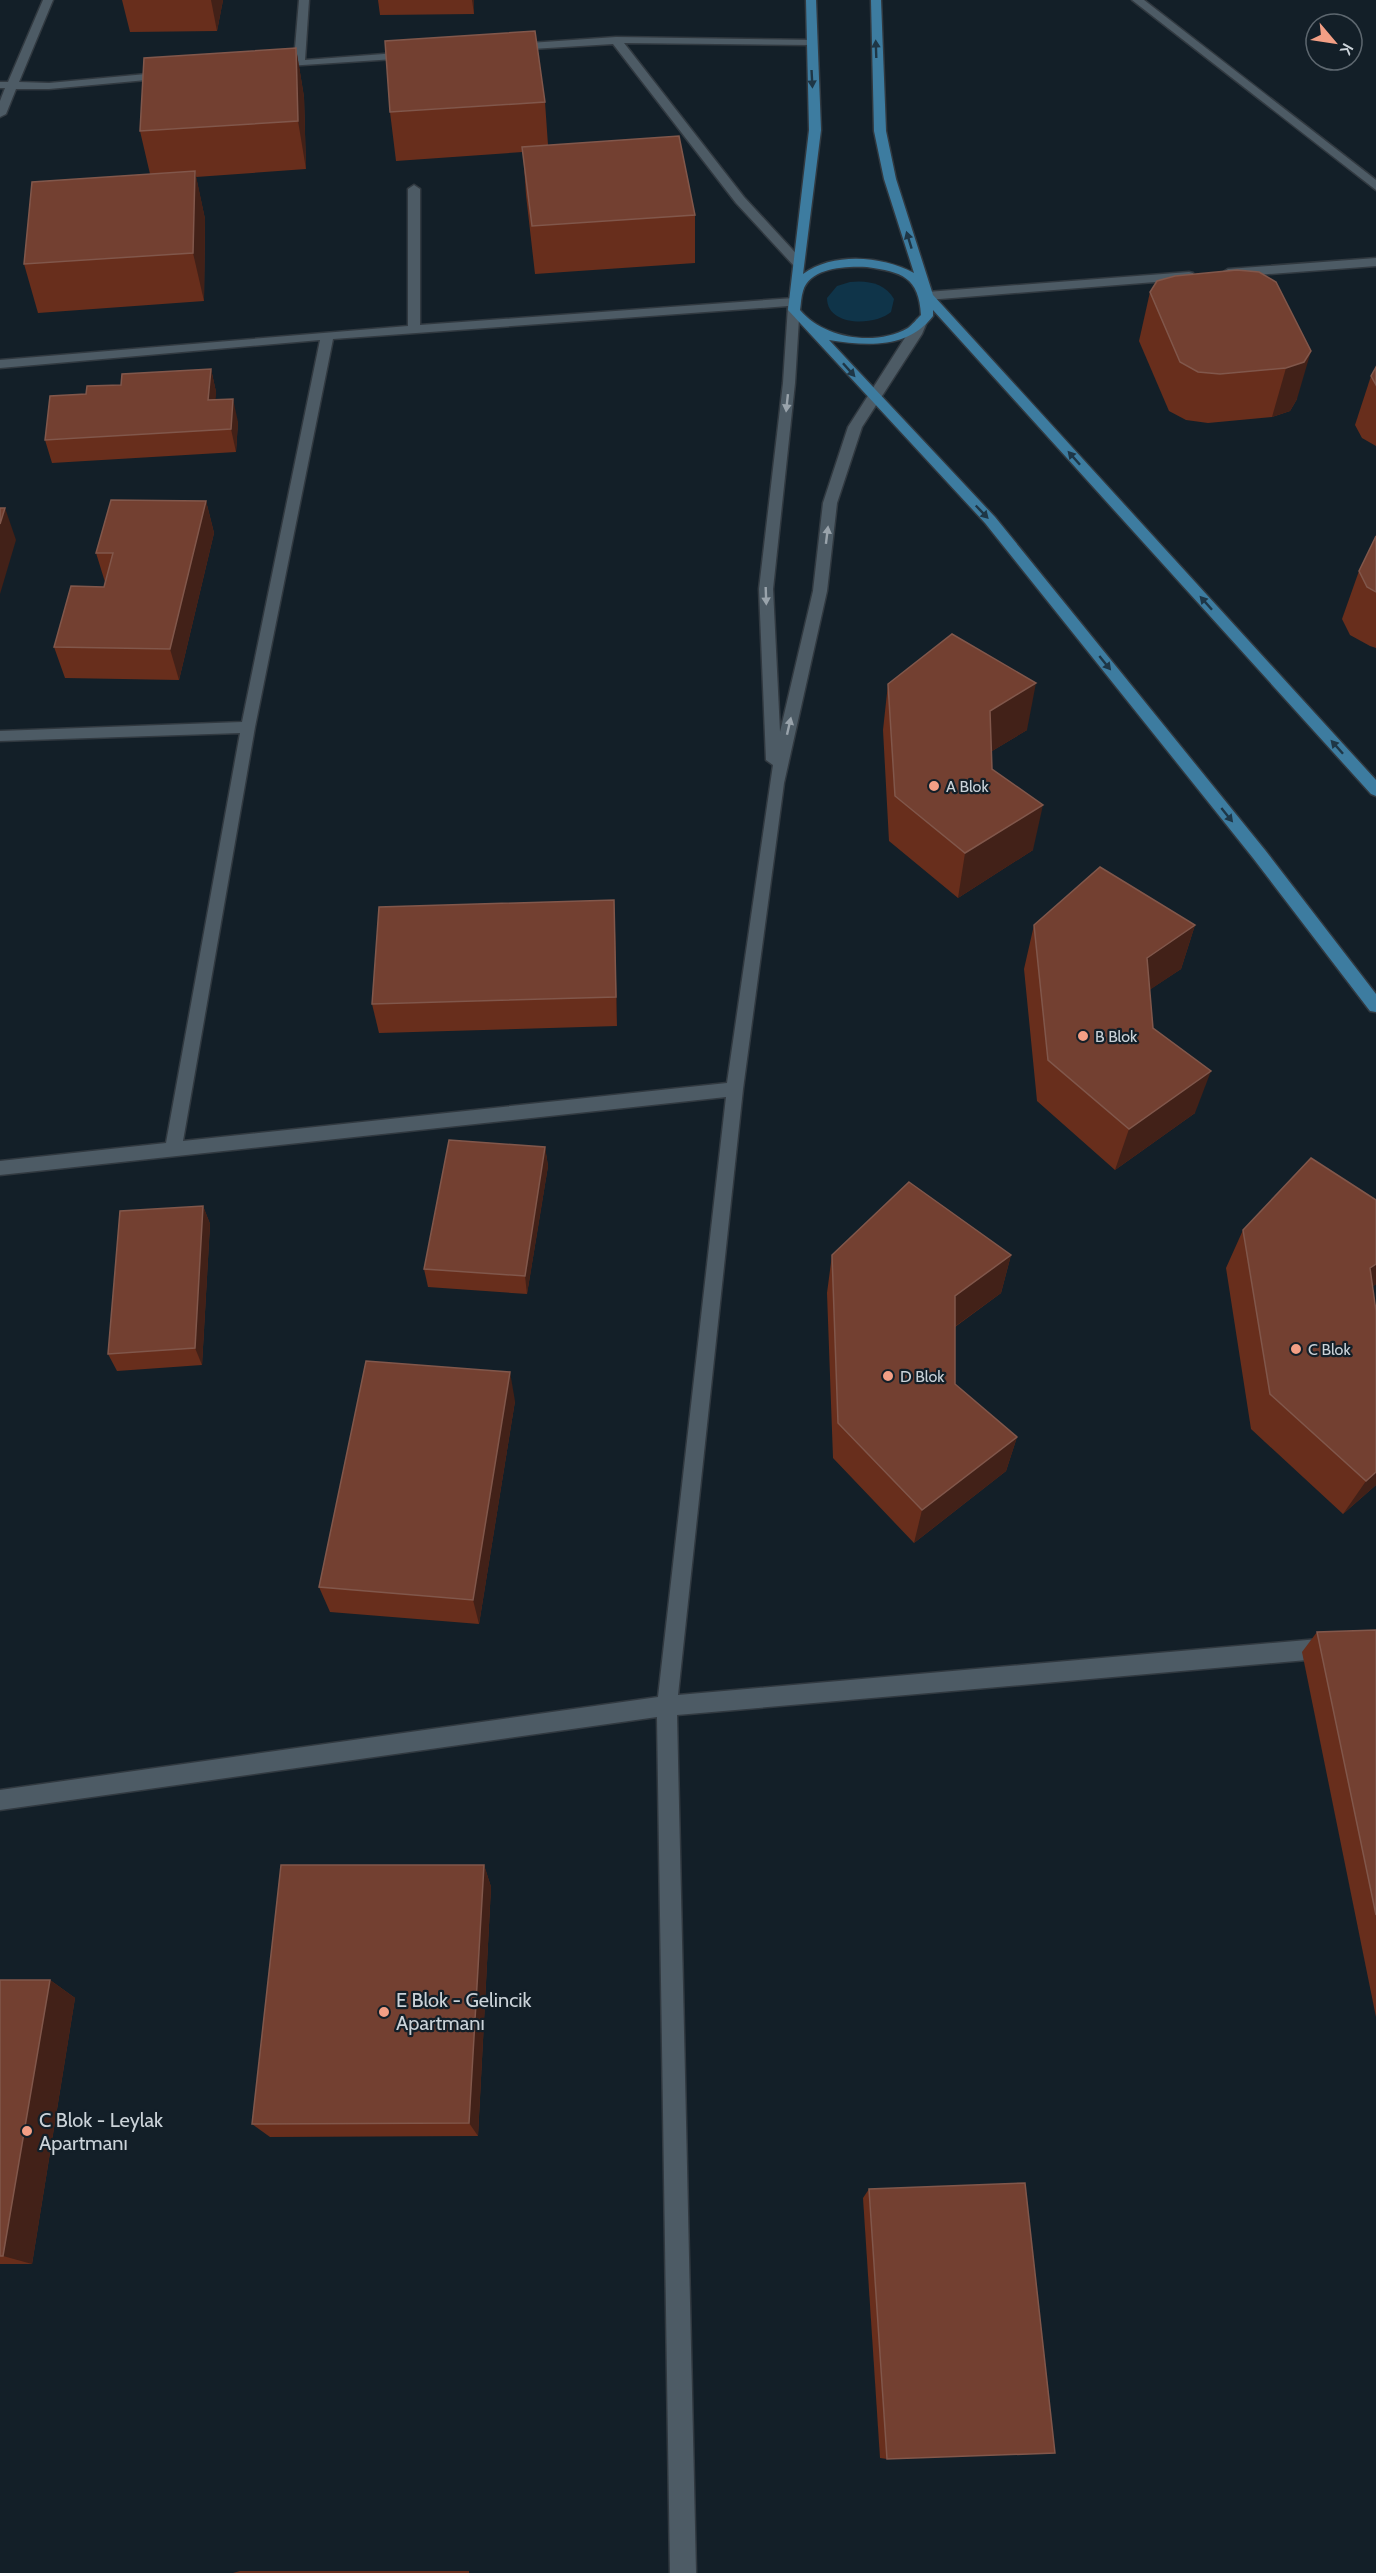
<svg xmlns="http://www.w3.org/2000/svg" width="1376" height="2573" viewBox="0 0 1376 2573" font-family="Cabin,sans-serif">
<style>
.green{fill:#0f3449}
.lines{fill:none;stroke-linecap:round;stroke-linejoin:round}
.minor-casing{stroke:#313940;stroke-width:3}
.major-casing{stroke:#313940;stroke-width:3}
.minor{fill:#4d5b65;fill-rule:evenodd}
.major{fill:#3d7ca0;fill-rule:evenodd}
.wall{fill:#682e1c}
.shaded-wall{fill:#422118}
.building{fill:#734031;stroke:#81574b;stroke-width:1.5}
.oneway{fill:#1e3646}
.oneway2{fill:#99a3ab}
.poi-dot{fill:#f39f85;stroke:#131f28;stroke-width:2}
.labels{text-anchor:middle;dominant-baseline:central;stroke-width:4.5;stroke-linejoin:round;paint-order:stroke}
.poi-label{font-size:16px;fill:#cbd3d9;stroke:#131f28;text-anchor:start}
.near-poi-label{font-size:20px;fill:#cbd3d9;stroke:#131f28;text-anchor:start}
</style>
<rect width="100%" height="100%" fill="#131f28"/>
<path class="green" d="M850,282C867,280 885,283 894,299L891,312C875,326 827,327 827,298L837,286Z"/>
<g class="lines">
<defs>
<g id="minor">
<path d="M43,0H53L19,82L49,83L168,72L174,75L168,78L49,89H16L6,114L0,117V101L5,88H0V82H8Z"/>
<path d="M299,0H309L305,60L410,52L416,55L410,58L272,67V63L294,60Z"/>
<path d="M1132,0H1144L1376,180V190Z"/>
<path d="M616,37L814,40V44L810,45L624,43L744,197L803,261V267H795L736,203L613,44L515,50L509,47L515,44Z"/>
<path d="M414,185L420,189V325L794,298L800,302L795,383L773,589L780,732L813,591L823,503L848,427L917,319H925L927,322L922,334L862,427L837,503L827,591L784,783L743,1089L678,1695L1376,1634V1654L677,1715L696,2573H670L657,1717L0,1810V1790L658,1697L726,1097L0,1175V1161L166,1143L240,733L0,741V731L242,722L320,340L0,368V360L408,326V189ZM788,306L783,383L759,589L766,760L773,765L727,1083L183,1141L255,727L333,339Z"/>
<path d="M1376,258V266L1228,277L1222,273L1228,269Z"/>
<path d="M1189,272L1193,273V279L927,300L921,296L927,292Z"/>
</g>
<path id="major" d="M806,0H816L821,130L803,274C834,252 882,256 914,273L884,179L874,131L871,0H881L886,131L896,179L933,295L1376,780V796L1371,794L933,310V316C908,349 867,346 829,340L995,517L1265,850L1376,994V1012L1370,1011L1253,858L985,523L788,310L809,130ZM867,267C902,272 919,277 921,315C917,319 912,325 908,328C875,347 823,338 800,310C801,304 801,297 803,291C810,267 847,266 867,267Z"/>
</defs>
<use href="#minor" class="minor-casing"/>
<use href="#major" class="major-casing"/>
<use href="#minor" class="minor"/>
<use href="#major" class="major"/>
</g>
<g class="wall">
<path d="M122,0H223L217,31L130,32Z"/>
<path d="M378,0H474V14L380,15Z"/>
<path d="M296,48L304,97L306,169L196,177L205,219L204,301L38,313L24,264L150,174L140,131Z"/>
<path d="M545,102L548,145L695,215V263L535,274L526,195L523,152L396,161L390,112Z"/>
<path d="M1259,272L1297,399L1290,411L1272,417L1208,423L1186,420L1169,411L1139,341L1150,292Z"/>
<path d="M1376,367V446L1362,438L1355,425L1371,376Z"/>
<path d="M211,369L216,392L215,399L238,422L236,452L52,463L45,440L121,385Z"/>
<path d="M206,501L214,533L179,680L65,678L54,647L104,587L105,582L96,553Z"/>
<path d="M1376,536V648L1370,646L1350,635L1342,619L1359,571Z"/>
<path d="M888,684L1027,730L992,751V769L1033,850L958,898L889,841L883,730Z"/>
<path d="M1034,925H1195L1181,969L1149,990L1153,1028L1195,1113L1115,1170L1037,1101L1024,969Z"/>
<path d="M615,930L617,1026L379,1033L372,1004Z"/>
<path d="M545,1147L548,1166L527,1294L428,1287L424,1269Z"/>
<path d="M1376,1200V1284L1372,1287L1376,1485L1343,1514L1251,1429L1226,1268L1243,1230Z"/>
<path d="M203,1206L210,1224L202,1365L117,1371L108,1354Z"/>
<path d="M832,1255H1011L1001,1293L955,1327V1384L1017,1437L1006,1471L914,1543L833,1458L827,1293Z"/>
<path d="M515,1401L479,1624L330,1612L319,1587Z"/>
<path d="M1376,1630V2017L1302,1652L1317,1632Z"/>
<path d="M484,1865L491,1887L478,2136L270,2137L252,2124Z"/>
<path d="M0,1980H50L75,1998L32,2264H0Z"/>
<path d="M869,2189L887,2459L880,2458L863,2198Z"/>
<path d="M240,2571H469V2573H233Z"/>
</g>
<g class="shaded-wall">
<path d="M211,0H223L217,31Z"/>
<path d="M472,0H474V14Z"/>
<path d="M296,48L304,97L306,169L298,121Z"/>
<path d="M195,171L205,219L204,301L193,253Z"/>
<path d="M1311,351L1297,399L1290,411L1272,417L1286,368Z"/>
<path d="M211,369L216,392L214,423L208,400Z"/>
<path d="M233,399L238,422L236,452L231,429Z"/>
<path d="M206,501L214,533L179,680L170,649Z"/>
<path d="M5,508L16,540L0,594V524Z"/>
<path d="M1036,683L1027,730L982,757L990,711Z"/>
<path d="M1043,805L1033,850L958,898L965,853Z"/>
<path d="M614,900L615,930L617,1026L616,997Z"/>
<path d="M1195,925L1181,969L1133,1001L1147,958Z"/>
<path d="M1211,1071L1195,1113L1115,1170L1129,1129Z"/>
<path d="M545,1147L548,1166L527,1294L525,1276Z"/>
<path d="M203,1206L210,1224L202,1365L195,1348Z"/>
<path d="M1011,1255L1001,1293L946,1333L955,1296Z"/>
<path d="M1376,1264V1284L1348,1306L1370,1268Z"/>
<path d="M510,1372L515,1401L479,1624L473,1600Z"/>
<path d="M1017,1437L1006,1471L914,1543L922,1510Z"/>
<path d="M1376,1472V1485L1343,1514L1366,1481Z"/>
<path d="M484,1865L491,1887L478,2136L469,2123Z"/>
<path d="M50,1980L75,1998L32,2264L3,2256Z"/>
</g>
<g class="building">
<path d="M535,31L545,102L390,112L385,41Z"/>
<path d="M296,48L298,121L140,131L144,58Z"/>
<path d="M679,136L695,215L532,226L522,147Z"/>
<path d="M195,171L193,253L24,264L32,182Z"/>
<path d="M1237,270L1259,272L1276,282L1311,351L1304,362L1286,368L1220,374L1198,372L1180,362L1150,292L1157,281L1175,276Z"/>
<path d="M1376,367V385L1371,376Z"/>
<path d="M211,369L208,400L233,399L231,429L45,440L50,396L86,394L87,386L121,385L122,374Z"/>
<path d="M111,500L206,501L170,649L54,647L71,586L104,587L113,553H96Z"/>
<path d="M0,508H5L0,524Z"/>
<path d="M1376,536V592L1367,587L1359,571Z"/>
<path d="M952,634L1036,683L990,711L992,769L1043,805L965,853L895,796L888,684Z"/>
<path d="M1100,867L1195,925L1147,958L1153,1028L1211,1071L1129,1129L1048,1060L1034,925Z"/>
<path d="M614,900L616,997L372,1004L379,907Z"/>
<path d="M449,1140L545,1147L525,1276L424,1269Z"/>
<path d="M1311,1158L1376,1200V1264L1370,1268L1376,1311V1472L1366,1481L1270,1394L1243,1230Z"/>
<path d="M909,1182L1011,1255L955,1296V1384L1017,1437L922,1510L838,1423L832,1255Z"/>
<path d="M203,1206L195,1348L108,1354L120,1211Z"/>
<path d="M366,1361L510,1372L473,1600L319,1587Z"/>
<path d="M1376,1630V1915L1317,1632Z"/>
<path d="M281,1865H484L469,2123L252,2124Z"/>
<path d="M0,1980H50L3,2256H0Z"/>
<path d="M1025,2183L1055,2453L887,2459L869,2189Z"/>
</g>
<defs><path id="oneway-solid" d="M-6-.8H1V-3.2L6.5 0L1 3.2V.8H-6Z" transform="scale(1.5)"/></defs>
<g class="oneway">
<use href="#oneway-solid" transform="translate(876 49) rotate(-92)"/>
<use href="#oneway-solid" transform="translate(812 79) rotate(87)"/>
<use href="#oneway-solid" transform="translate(909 240) rotate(-107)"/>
<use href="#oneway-solid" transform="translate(849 370) rotate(48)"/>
<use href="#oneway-solid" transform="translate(1074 458) rotate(-132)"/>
<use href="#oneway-solid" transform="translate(982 512) rotate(46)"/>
<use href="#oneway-solid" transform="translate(1206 603) rotate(-132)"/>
<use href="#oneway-solid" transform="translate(1105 663) rotate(51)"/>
<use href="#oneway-solid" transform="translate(1337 747) rotate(-132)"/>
<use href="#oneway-solid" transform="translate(1227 815) rotate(51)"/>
</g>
<g class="oneway2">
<use href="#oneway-solid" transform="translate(787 403) rotate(96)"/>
<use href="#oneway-solid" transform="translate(827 535) rotate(-83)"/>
<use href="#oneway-solid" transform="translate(766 596) rotate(88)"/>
<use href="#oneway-solid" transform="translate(789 726) rotate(-77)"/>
</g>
<g class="poi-dot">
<circle cx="934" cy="786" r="6"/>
<circle cx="1083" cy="1036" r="6"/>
<circle cx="1296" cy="1349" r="6"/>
<circle cx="888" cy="1376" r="6"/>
<circle cx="384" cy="2012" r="6"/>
<circle cx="27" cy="2131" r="6"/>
</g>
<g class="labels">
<g class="poi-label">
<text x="946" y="786">A Blok</text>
<text x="1095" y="1036">B Blok</text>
<text x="1308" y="1349">C Blok</text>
<text x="900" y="1376">D Blok</text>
</g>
<g class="near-poi-label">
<text x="396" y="2000">E Blok - Gelincik<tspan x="396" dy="23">Apartmanı</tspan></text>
<text x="39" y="2120">C Blok - Leylak<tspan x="39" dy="23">Apartmanı</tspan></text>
</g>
</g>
<g transform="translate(1334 42) rotate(119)"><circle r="28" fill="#131f28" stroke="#5d676f" stroke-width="1.5"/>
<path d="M0-4.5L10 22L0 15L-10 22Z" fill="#f39f85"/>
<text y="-9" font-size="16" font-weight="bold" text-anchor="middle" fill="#cbd3d9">K</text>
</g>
</svg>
